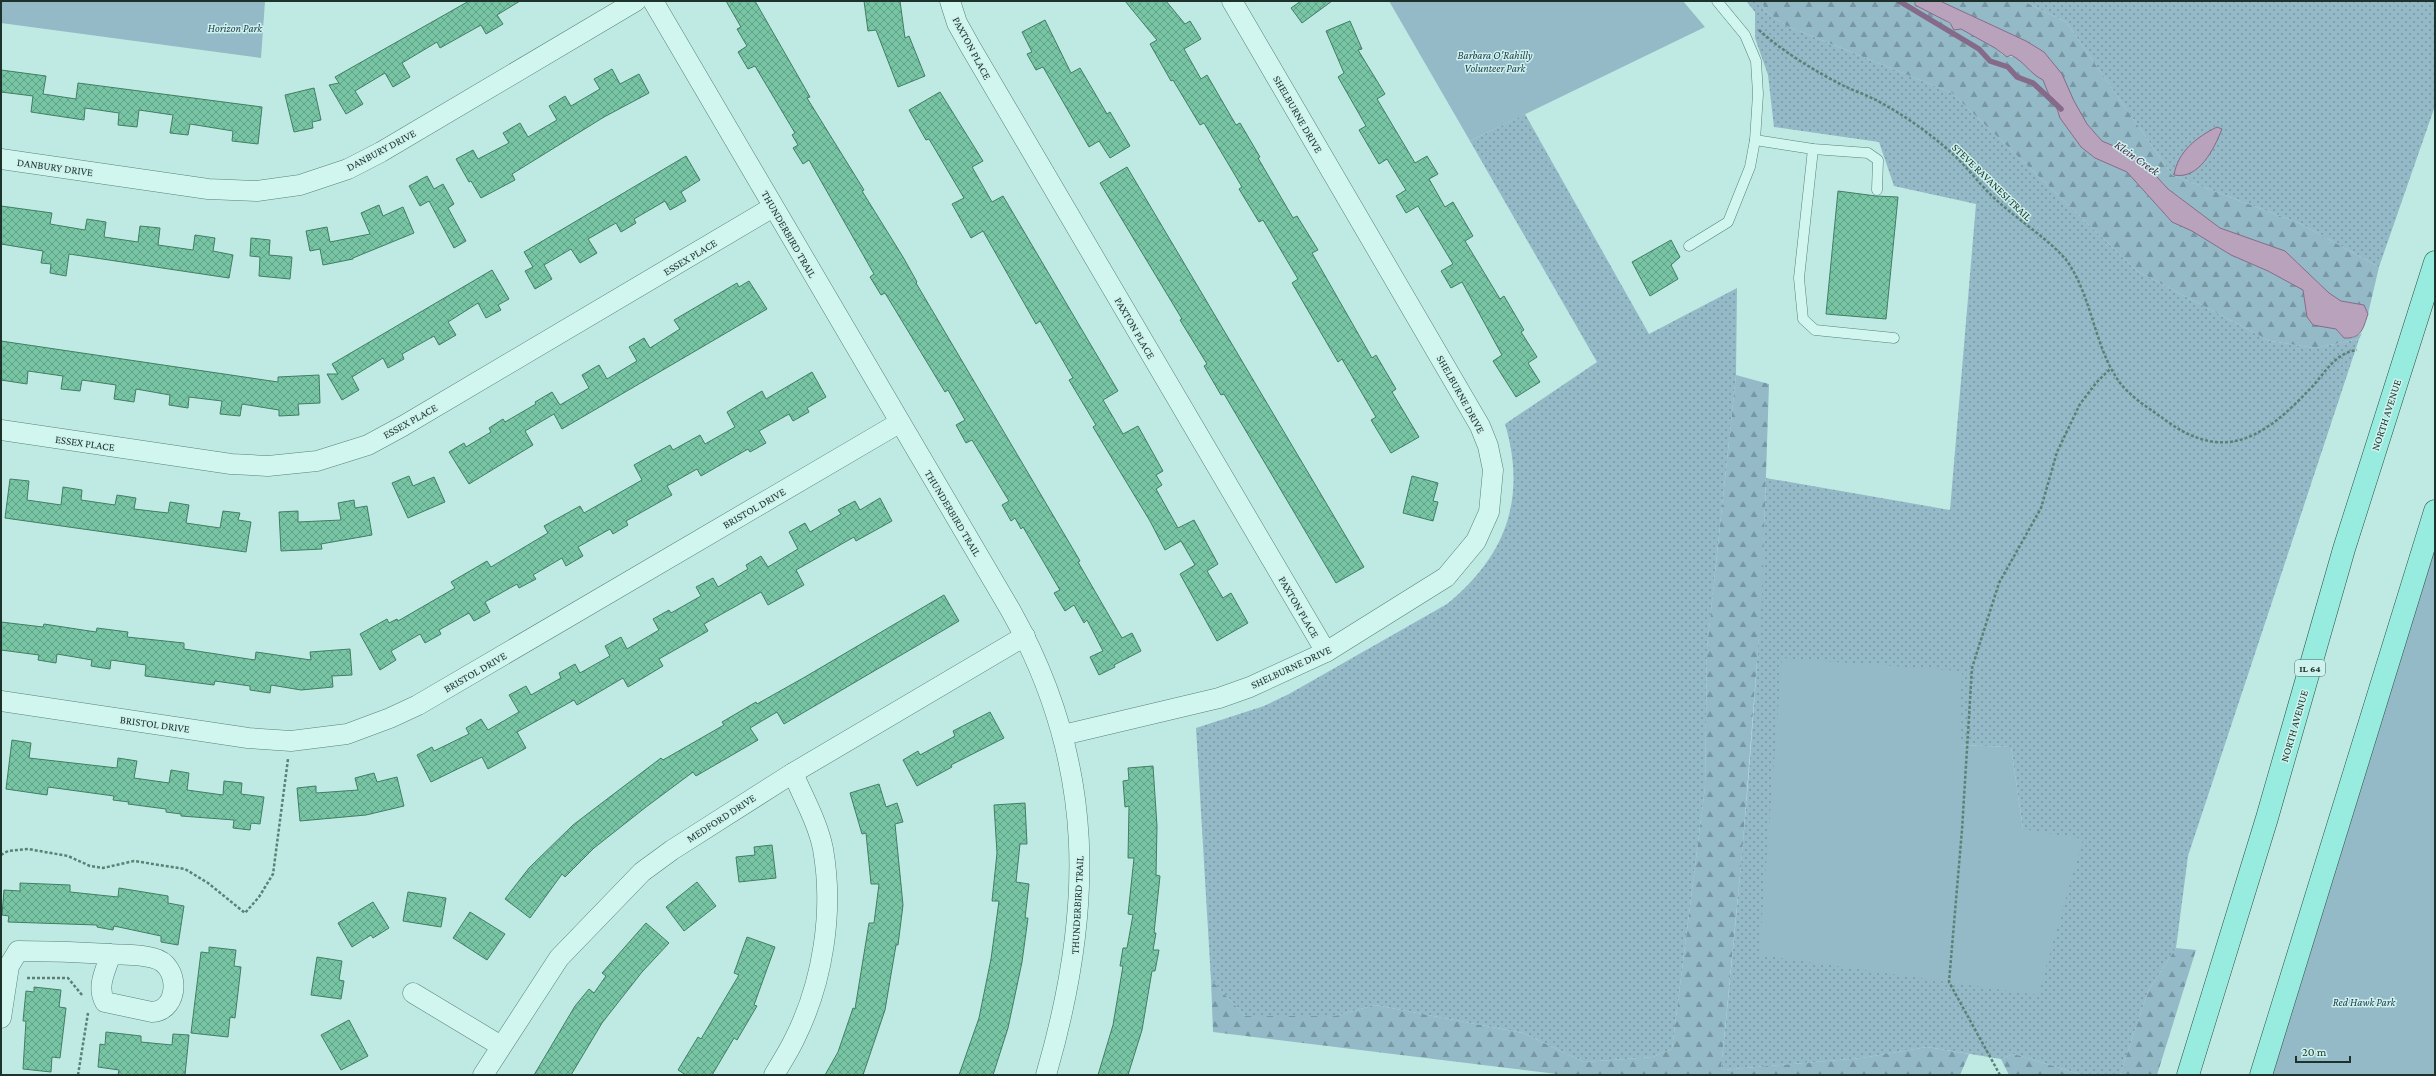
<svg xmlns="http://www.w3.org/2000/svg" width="2436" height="1076" viewBox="0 0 2436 1076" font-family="'Crimson Pro',serif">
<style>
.grass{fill:url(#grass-dots);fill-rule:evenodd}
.forest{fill:url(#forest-firs)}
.park{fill:#94b9c7}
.water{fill:#b8a2bc;stroke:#866a89}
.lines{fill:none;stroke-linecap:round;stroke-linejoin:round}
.stream{stroke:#866a89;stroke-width:5.5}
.building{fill:url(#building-cross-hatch);stroke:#417e63}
.lane-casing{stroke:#598175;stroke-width:11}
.street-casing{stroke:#598175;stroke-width:21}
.primary-casing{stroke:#2d4f42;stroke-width:23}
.path{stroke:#598175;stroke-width:2.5;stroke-dasharray:3 2;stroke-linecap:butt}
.lane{stroke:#d1f6f0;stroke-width:10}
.street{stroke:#d1f6f0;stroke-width:20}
.primary{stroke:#98ebdf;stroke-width:22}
.labels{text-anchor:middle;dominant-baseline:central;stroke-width:3;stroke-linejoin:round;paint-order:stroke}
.shield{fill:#cef2ed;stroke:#516c64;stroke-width:1}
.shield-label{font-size:10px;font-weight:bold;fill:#1c322a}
.park-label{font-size:11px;font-style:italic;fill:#243c4d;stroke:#cef2ed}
.street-label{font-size:11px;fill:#1c322a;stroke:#cef2ed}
.water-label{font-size:12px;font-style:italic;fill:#502c4d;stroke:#cef2ed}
</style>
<defs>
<pattern id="grass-dots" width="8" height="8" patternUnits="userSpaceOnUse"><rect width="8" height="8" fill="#94b9c7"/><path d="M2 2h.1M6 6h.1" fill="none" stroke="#7897a2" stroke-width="1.8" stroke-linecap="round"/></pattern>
<pattern id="forest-firs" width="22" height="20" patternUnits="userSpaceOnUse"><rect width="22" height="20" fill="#94b9c7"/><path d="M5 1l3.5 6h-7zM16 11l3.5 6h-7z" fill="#7897a2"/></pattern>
<pattern id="building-cross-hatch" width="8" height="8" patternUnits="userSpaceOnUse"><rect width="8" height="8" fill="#77c5a4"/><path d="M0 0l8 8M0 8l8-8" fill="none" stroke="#61a186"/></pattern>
</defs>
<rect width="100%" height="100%" fill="#bfeae4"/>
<g class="grass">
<path d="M1746,1H1762L1765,11L1787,26L1952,93L2137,271L2270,341L2315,348L2359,339L2188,856L2176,948L2148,991L2120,1075H2083L2014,1054L2001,1059L1927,1047L1862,1058L1721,1070C1741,873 1760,676 1766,478L1950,510L1976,204L1894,186L1879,142L1774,127L1768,75L1755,38V12ZM1782,658L1959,745L2011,747L2023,829Z"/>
<path d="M2023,1H2435V106L2379,267L2301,224L2172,175L2066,22Z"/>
<path d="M1525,114L1649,334L1737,288L1736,375L1707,648L1705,787L1672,1049L1653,1057L1584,1062L1523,1033L1375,1005L1335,1016H1245L1211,980L1196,728L1264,706L1289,694L1447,604C1506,556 1527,498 1505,424L1597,362L1470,141Z"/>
</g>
<g class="forest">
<path d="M1762,1H1915L1916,5L1942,18L1958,30L1961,29L1995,48L2003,55C2009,58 2016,55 2022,60C2030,67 2033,75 2043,80L2049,95L2054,99L2060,118L2081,147L2095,158L2127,172L2172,222L2192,231L2231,255L2268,271L2303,290L2307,317L2336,329L2344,338H2353L2362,333L2359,339L2315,348L2270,341L2137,271L1952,93L1787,26L1765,11Z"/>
<path d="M1940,1H2023L2066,22L2172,175L2301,224L2379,267L2368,314L2364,305L2341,301L2329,293L2285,251L2220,228L2168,189L2147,166L2128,152L2102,141L2087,124L2044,52L2026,41Z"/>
<path d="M1736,375L1769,384L1762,597L1742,855L1721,1070L1862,1058L1927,1047L1969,1054L1960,1075H1565L1213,1032L1211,980L1245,1016H1335L1375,1005L1523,1033L1584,1062L1653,1057L1672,1049L1705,787L1707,648Z"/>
<path d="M2176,948L2196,950L2157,1075H2120L2148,991Z"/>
<path d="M2014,1054L2083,1075H2009L2001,1059Z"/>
</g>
<g class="park">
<path d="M1,1H265L261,58L1,23Z"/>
<path d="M1389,1H1683L1705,27L1470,141Z"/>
<path d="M2435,525V1075H2267Z"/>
<path d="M1782,658L1962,671L1959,745L2011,747L2023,829L2083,839L2038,995L1759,955Z"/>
</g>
<g class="water">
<path d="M1915,1H1940L2026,41L2044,52L2062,74L2074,101L2087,124L2102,141L2128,152L2147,166L2168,189L2220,228L2285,251L2329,293L2341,301L2364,305L2368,314C2363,328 2362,339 2344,338L2336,329L2313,325L2307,317L2303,290L2268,271L2231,255L2192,231L2172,222L2127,172L2095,158L2081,147L2060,118L2054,99L2049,95L2043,80C2029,73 2025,62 2011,55L2007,57L1995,48L1961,29L1954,30L1950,23L1915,5Z"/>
<path d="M2217,127L2222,129C2214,149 2199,180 2174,175C2178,151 2197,137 2217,127Z"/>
</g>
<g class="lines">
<path class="stream" d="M1899,1L1979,49L1990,61L2008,67L2017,77L2033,83L2061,109"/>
</g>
<g class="building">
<path d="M469,1H520L497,15L503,24L486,34L481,25L440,48L437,42L402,63L410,77L393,87L385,73L355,91L363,104L346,114L329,85L339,83L335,77Z"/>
<path d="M726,1H755L810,97L807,98L864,190L862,191L903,257L917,282L916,283L1080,561L1078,562L1122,638L1132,633L1141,651L1114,665L1115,667L1099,675L1090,657L1103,651L1087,620L1084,623L1074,605L1065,611L1054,593L1060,590L1023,527L1021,529L1015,518L1011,521L1002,505L1009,501L972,440L966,443L956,425L965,420L948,390L945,392L885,293L881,295L870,277L874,274L809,160L803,164L793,148L798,145L792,135L795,133L755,66L748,69L738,52L747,46L737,29L741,27Z"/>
<path d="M864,1H900L905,38L909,36L925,76L898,87L876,30L868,31Z"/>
<path d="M1125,1H1166L1185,24L1190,21L1201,39L1184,49L1201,79L1207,75L1236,125L1240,123L1260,157L1258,158L1293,218L1297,216L1318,250L1312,253L1372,358L1376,355L1396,389L1392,392L1419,437L1391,453L1371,420L1376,417L1342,359L1338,362L1292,283L1298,279L1263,220L1259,222L1239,189L1242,187L1204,123L1200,125L1173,80L1171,81L1150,44L1157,40Z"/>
<path d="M1301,1H1332L1302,23L1291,8Z"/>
<path d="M1045,20L1071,73L1080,68L1107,114L1110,112L1130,146L1110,158L1099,141L1089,147L1043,67L1036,70L1027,54L1032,52L1022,32Z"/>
<path d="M1350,21L1362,49L1358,50L1385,94L1377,99L1415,163L1427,156L1438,174L1429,179L1445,207L1453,202L1473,236L1465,241L1500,299L1504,296L1524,330L1521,332L1537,357L1528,363L1540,382L1516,397L1493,361L1502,355L1462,282L1451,288L1441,271L1453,264L1418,206L1406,213L1396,196L1406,190L1387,159L1379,164L1359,130L1366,126L1338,77L1344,73L1326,31Z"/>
<path d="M612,69L620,84L639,74L649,93L604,117L512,174L515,180L481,198L471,181L469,182L456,159L473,150L478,159L509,143L503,133L520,123L528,137L557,120L549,106L565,96L571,106L600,89L594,79Z"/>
<path d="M1,70L46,76L43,94L76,99L78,83L262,107L258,144L232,141L233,131L190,124L188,135L170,133L173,115L139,110L137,127L118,125L119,113L85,108L84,120L31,112L33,96L1,92Z"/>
<path d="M314,88L321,120L312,122L313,128L294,132L285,95Z"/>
<path d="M940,92L983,161L972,167L992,202L1003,196L1118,391L1103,400L1123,434L1138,426L1163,471L1156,475L1162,485L1156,489L1178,528L1194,520L1218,564L1207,571L1223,598L1231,593L1248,623L1217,641L1180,574L1195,565L1181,541L1165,550L1150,521L1093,427L1096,425L1069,380L1073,378L1040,321L1036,324L983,231L971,238L952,204L964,198L929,139L926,140L909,110Z"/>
<path d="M686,156L700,180L681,192L686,201L670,210L665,201L634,219L636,223L621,232L616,223L588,239L597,253L580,263L571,249L544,265L552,279L535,289L525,271L533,267L524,252Z"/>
<path d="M1127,167L1364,567L1336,583L1224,394L1221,395L1204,366L1207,364L1180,320L1182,319L1100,183Z"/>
<path d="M427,176L434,189L443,184L454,204L448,208L466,241L454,248L429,201L420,206L409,186Z"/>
<path d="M1838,191L1876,196L1898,197L1886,319L1826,314Z"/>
<path d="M379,205L383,216L403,207L414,233L353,258V259L323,265L320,249L310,251L306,231L327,227L330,242L370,234L361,213Z"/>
<path d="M1,206L52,213L50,224L85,230L87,219L106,222L104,237L138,242L140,226L160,228L158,245L193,250L195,235L215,238L213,251L233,255L229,278L69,254L66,276L50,273L51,264L41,263L43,251L1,244Z"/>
<path d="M251,238L270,240L269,255L292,257L290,279L259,276L260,257L250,256Z"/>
<path d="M1671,240L1680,257L1671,265L1678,279L1650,296L1632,262Z"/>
<path d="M492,270L509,299L498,305L501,310L486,318L478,303L448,322L456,335L439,345L434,336L402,354L404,359L388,368L383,358L352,377L359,390L342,400L327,374H338L332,364Z"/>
<path d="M749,281L767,309L562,429L554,414L525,431L533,445L469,484L449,452L464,443L466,447L491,432L489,428L503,419L505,422L536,404L535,402L552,392L560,405L589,388L582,375L599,365L607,379L637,361L629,347L644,338L650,348L680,329L674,320L737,283L739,287Z"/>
<path d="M1,341L278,382V377L319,375L320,403L298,404L299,415L279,416V410L242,404L240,416L220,414L222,401L189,397L188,408L169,405L170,395L136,389L134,402L114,399L116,385L82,380L80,391L61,389L63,376L28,371L27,384L1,380Z"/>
<path d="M812,372L826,397L807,408L809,412L793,421L789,414L759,431L766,443L750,452L748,449L701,476L697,469L667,486L672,495L626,521L628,525L613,534L610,529L578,547L583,556L566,566L562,558L533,575L536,579L519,588L517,584L485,602L490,612L474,621L469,613L439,630L441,634L425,643L420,634L391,651L396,660L380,670L360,634L387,619L389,623L397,619L398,621L455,588L451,582L487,561L491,567L548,533L544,526L580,506L584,513L642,480L634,465L670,445L673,450L700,435L705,444L735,427L727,412L762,391L766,399Z"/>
<path d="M409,476L413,486L434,477L445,502L408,518L392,483Z"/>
<path d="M1412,476L1438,483L1433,501L1438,502L1433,521L1403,513Z"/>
<path d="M10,479L29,481L27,500L61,505L63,487L82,490L81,500L115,505L117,495L136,498L134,509L168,513L170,502L189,505L186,523L220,528L223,511L240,513L238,520L251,522L246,552L5,518Z"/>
<path d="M880,498L892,521L856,541L854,537L796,570L804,585L768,605L761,592L704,624L708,631L659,659L663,666L628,687L623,678L577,705L574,700L517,732L526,748L488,769L482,757L431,782L417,755L432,747L434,751L469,734L466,728L481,719L488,730L519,712L509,695L526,686L531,695L561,678L559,673L575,664L580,673L610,656L605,646L621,637L627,649L659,630L653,619L669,610L671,613L701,596L696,587L713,578L718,587L748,569L746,565L761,556L768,567L798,549L789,532L805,523L810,532L841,514L838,510L855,501L860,510Z"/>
<path d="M354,500L355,508L367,506L372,535L321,544L322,549L281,551L279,512L298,511V522L341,520L338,503Z"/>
<path d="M944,595L959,621L784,724L777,712L750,728L758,740L696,776L693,772L646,807L594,848L565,877L562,874L530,918L505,899L529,868L573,825L661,758L663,760L724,725L722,722L756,702L757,704L805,677Z"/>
<path d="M1,622L43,627L44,624L96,632L97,628L128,632L127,637L184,643V649L255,660L256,652L311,660L310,652L350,649L352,675L332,676L333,687L301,690L271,685L270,693L250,690V686L215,681L214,685L145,676L146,665L111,660L110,669L91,666L92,660L57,654L56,663L38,660L39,655L1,650Z"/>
<path d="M990,712L1004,738L951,765L952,767L917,786L903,760L918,751L920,755L955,736L953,731Z"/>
<path d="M12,740L31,743L29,758L117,768L118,758L137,761L134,778L169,783L171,770L189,773L187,790L223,795L224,781L242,783L241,794L264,797L260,824L251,823L250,830L233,828L234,820L181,816V814L166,812V809L128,804L129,802L113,800L114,796L48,787L47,795L6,789Z"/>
<path d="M1153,766L1157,826L1156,875L1160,876L1154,933H1156L1153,950H1159L1155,971H1152L1142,1030L1128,1075H1098L1113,1025L1123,966H1120L1123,948H1127L1133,915L1128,914L1134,858H1128L1129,806L1125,807L1123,781L1129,780L1128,768Z"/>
<path d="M374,773L377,782L397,777L404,806L366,815L300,821L297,788L316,786V793L358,790L355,778Z"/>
<path d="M879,784L886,807L897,803L903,822L895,824L903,905L898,945H896L885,1010L863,1075H825L838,1052L853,1008L855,1009L869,923H874L879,884H871L866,833L862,834L850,793Z"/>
<path d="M1025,803L1027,844H1020L1016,882L1029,884L1025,918H1028L1022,962L1008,1028L993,1075H959L979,1018L991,959L999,901H992L997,853L994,805Z"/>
<path d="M772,845L776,878L739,882L736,857L755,855L754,847Z"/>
<path d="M697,882L716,906L684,931L666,907Z"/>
<path d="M20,883L70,885V892L118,897L119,888L168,896V903L184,906L178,945L161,942V936L114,926L113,930L97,927V925L8,922L9,916L2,915L4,890L20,891Z"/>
<path d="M408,892L446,898L441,927L403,921Z"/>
<path d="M373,902L389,928L373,938L371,935L352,947L338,923Z"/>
<path d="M470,912L505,934L487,960L453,938Z"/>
<path d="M646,923L669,943L642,972L602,1023L571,1075H534L575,1006L589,989L594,993L606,976L602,973Z"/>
<path d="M747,937L775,947L754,1005L757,1006L737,1040L734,1038L712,1075H686L678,1070L698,1037L701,1039L739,975L734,973Z"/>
<path d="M209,947L236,950L234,966L241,967L235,1018L230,1017L228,1037L191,1033L201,952L209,953Z"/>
<path d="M317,957L342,961L339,980L344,981L341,999L311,995Z"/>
<path d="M34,987L61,990L59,1007L66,1008L60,1058L52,1057L51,1072L23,1069L26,1021H23L26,991L34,992Z"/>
<path d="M349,1020L368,1056L341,1070L321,1035Z"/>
<path d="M106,1032L141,1036V1042L172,1045L173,1034L189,1035L185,1075H118L119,1070L98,1067L100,1044L105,1045Z"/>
</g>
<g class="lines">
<defs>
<g id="lane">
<path d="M1755,140L1813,149L1868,153L1878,160L1877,190"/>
<path d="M1813,149L1799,278L1803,319L1815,330L1894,338"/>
<path d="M1689,246L1728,222L1750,167L1755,140L1758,94L1756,61L1745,35L1717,1"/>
</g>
<g id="street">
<path d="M653,1L1011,611C1097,765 1094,910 1046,1075"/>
<path d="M950,1L957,23L971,48L1326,652"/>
<path d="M1,159L208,189L257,191L300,185L348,169L381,152L636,1"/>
<path d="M1,430L231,464L268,466L317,461L368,445L403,426L773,207"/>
<path d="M1,701L248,738L291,741L347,734L390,718L418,705L899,423"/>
<path d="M1063,735L1219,698L1250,687L1326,652L1446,577L1476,541L1489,512L1493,470L1488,446L1480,426L1232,1"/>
<path d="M413,993L501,1046"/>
<path d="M1,1018L9,966L18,951C49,951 79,952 110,954C124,955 139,954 153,958C181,964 180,1011 152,1012L105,1002C96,987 106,969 111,954"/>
<path d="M483,1075L559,958L642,872L672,850L793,773L1025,636"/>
<path d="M774,1075C781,1063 789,1051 795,1038C823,982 834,911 823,849C818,823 803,797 793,773"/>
</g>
<g id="primary">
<path d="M2188,1075L2267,818L2344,549L2435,262"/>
<path d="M2261,1075L2435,511"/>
</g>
</defs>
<use href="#lane" class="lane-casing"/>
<use href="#street" class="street-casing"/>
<use href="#primary" class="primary-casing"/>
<g class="path">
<path d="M1759,30C1783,52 1815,71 1844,86C1857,92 1872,97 1885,105C1910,119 1936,138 1957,158C1972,173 1985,191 2002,205C2019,220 2054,244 2067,261C2092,297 2094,345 2118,380C2129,396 2146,406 2161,417C2177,429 2195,440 2216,442C2253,446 2285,415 2309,390C2324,375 2334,353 2357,350"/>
<path d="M1,855L8,851L28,849L68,856L90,866L103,868L134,861L185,869L208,883L245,913L259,897L273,874L288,759"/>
<path d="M27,978H68L82,995"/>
<path d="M78,1075L88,1013"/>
<path d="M2000,1075L1949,982L1962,830L1972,668L1999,583L2041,508L2057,452L2080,404L2096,383L2111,368"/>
</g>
<use href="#lane" class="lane"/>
<use href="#street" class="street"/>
<use href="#primary" class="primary"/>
</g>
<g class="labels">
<rect class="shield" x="2295" y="660" width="30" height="16" rx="3"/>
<g class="shield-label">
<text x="2310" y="668">IL 64</text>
</g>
<g class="park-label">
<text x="235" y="28">Horizon Park</text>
<text x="1495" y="55">Barbara O'Rahilly<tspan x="1495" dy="13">Volunteer Park</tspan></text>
<text x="2364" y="1002">Red Hawk Park</text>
</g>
<g class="street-label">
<text transform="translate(972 48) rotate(62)">PAXTON PLACE</text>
<text transform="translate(1298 114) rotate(60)">SHELBURNE DRIVE</text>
<text transform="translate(381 150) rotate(-28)">DANBURY DRIVE</text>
<text transform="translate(55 167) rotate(8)">DANBURY DRIVE</text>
<text transform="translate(1992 182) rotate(44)">STEVE RAVANESI TRAIL</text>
<text transform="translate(789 234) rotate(60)">THUNDERBIRD TRAIL</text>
<text transform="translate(690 257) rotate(-31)">ESSEX PLACE</text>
<text transform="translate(1135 328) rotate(60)">PAXTON PLACE</text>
<text transform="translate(1461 394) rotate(61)">SHELBURNE DRIVE</text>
<text transform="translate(2386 415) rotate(-72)">NORTH AVENUE</text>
<text transform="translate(410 421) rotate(-29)">ESSEX PLACE</text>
<text transform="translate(85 443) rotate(8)">ESSEX PLACE</text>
<text transform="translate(754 508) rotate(-30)">BRISTOL DRIVE</text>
<text transform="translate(953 513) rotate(59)">THUNDERBIRD TRAIL</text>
<text transform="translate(1299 607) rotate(60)">PAXTON PLACE</text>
<text transform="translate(1291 667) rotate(-25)">SHELBURNE DRIVE</text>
<text transform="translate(475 672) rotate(-30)">BRISTOL DRIVE</text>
<text transform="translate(155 724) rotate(8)">BRISTOL DRIVE</text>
<text transform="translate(2294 726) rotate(-74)">NORTH AVENUE</text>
<text transform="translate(721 818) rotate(-33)">MEDFORD DRIVE</text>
<text transform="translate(1077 905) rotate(-87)">THUNDERBIRD TRAIL</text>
</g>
<g class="water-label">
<text transform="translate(2137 158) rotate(35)">Klein Creek</text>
</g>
</g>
<rect width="2436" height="1076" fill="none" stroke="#1c322a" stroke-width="4"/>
<path d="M2296 1056v6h54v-6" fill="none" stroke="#1c322a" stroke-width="2"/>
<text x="2302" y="1056" font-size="12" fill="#1c322a" stroke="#cef2ed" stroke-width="3" paint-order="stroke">20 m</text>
</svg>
